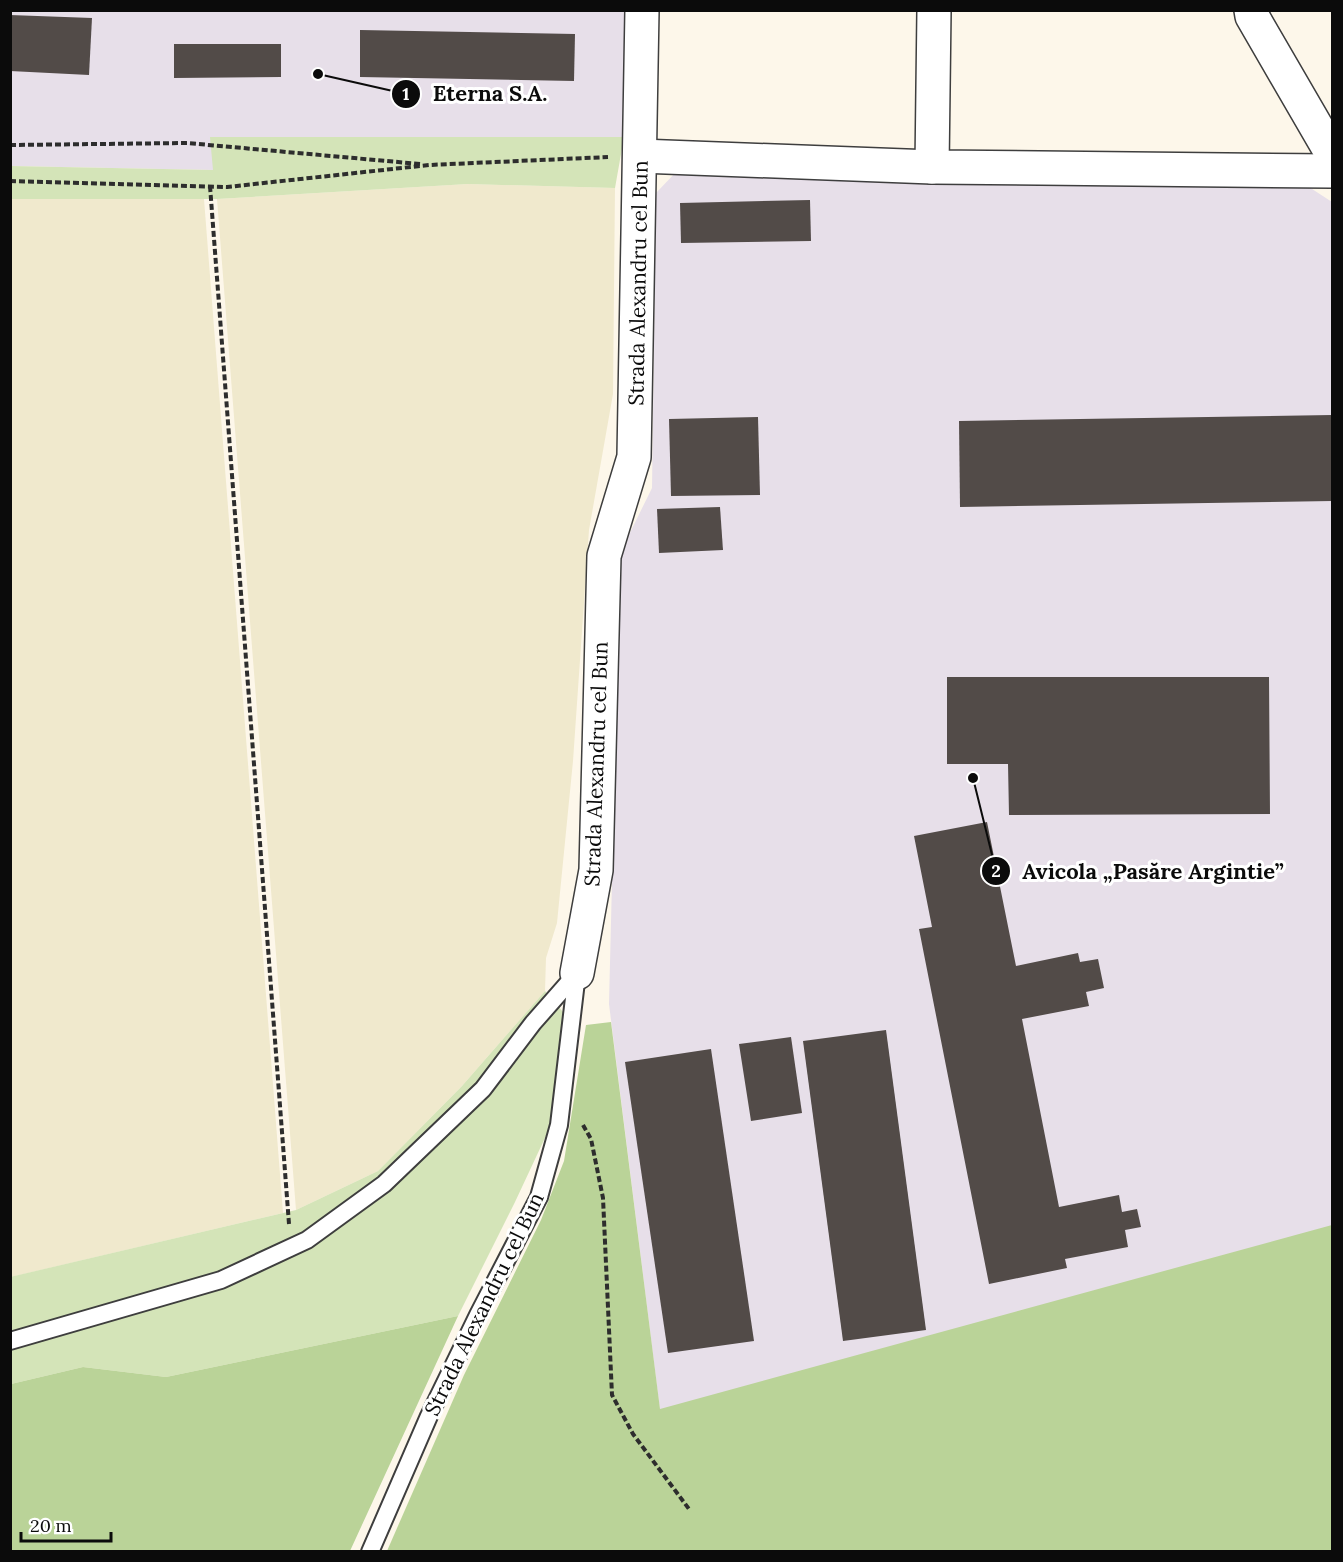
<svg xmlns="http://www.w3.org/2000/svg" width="1343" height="1562" viewBox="0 0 1343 1562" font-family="Lora,serif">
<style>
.industrial{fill:#e7dfe9}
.farmland{fill:#f0e9cd}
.green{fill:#d4e4b8}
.forest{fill:#bad398}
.building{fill:#524b48}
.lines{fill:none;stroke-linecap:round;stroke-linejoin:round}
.lane-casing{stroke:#3e3e3e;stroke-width:20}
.street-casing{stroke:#3e3e3e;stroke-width:36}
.path{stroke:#2d2d2d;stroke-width:4;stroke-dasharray:6 3;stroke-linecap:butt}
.lane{stroke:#fff;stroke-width:16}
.street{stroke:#fff;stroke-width:33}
.labels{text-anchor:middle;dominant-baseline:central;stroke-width:6;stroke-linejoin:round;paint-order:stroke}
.street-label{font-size:21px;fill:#0b0b0b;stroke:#fff}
.leader{fill:none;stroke:#0b0b0b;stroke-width:2}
.callout-dot{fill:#0b0b0b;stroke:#fff;stroke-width:2}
.mark-label{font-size:18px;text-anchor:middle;font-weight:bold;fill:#fff}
.callout-label{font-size:22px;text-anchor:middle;font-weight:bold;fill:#0b0b0b;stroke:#fff;stroke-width:6;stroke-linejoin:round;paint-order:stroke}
</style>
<rect width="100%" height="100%" fill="#fdf7ea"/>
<g class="industrial">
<path d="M11,11H626L624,137H211L214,170L11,166Z"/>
<path d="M677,171L1309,187L1332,202V1229L660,1410L609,1004L620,553L652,488L656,193Z"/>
</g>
<g class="farmland">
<path d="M468,184L615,188L613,394L589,530L573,761L557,923L546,958L545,991L462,1086L378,1171L296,1210L217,199Z"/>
<path d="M10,199H204L283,1213L11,1277Z"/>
</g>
<g class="green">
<path d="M210,137H624L615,188L468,184L217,199H11V166L213,170Z"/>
<path d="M545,991L563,1012L551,1125L515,1202L458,1316L166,1377L83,1367L11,1384L10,1277L296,1210L378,1171L462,1086Z"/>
</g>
<g class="forest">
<path d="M611,1022L660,1409L1332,1225V1551H387L464,1375L541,1220L564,1161L586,1025Z"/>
<path d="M458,1316L350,1551H11V1384L83,1367L166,1377Z"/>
</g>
<g class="building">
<path d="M10,15L92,18L89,75L10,71Z"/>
<path d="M360,30L575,34L574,81L360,77Z"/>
<path d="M174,44H281V77L174,78Z"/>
<path d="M810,200L811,241L681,243L680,203Z"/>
<path d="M1332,415V501L960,507L959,421Z"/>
<path d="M758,417L760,495L671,496L669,419Z"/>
<path d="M720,507L723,550L659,553L657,509Z"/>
<path d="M947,677H1269L1270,814L1009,815L1008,764H947Z"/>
<path d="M987,822L1016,966L1078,953L1080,962L1098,959L1104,988L1086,992L1089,1006L1022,1019L1059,1207L1119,1195L1122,1212L1137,1209L1141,1227L1125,1230L1128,1247L1065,1259L1067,1268L989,1284L919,929L932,927L914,836Z"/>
<path d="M886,1030L926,1330L843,1341L803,1041Z"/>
<path d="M791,1037L802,1113L751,1121L739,1044Z"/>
<path d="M711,1049L754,1341L668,1353L625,1062Z"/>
</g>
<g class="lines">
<defs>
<g id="lane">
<path d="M10,1341L221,1280L307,1240L384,1184L483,1089L533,1023L577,973"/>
<path d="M370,1552L429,1416L478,1315L539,1197L559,1125L577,973"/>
</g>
<g id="street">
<path d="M1251,10L1252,16L1332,154"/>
<path d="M640,156L932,167L1332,171"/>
<path d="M932,167L934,10"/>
<path d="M577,973L596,870L604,556L634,457L642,10"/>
</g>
</defs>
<use href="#lane" class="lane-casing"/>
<use href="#street" class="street-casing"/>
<g class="path">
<path d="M10,145L187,143L420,164"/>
<path d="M10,181L227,187L429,165L608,157"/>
<path d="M210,186L289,1224"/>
<path d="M583,1125L591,1139L603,1198L612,1395L633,1434L689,1509"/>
</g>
<use href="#lane" class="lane"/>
<use href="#street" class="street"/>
</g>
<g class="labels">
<g class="street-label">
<text transform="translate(638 283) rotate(-89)">Strada Alexandru cel Bun</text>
<text transform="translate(596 764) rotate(-88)">Strada Alexandru cel Bun</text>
<text transform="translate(484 1304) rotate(-64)">Strada Alexandru cel Bun</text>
</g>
</g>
<path class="leader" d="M318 74L406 94M973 778L996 871"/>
<g class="callout-dot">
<circle cx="318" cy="74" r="6"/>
<circle cx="973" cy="778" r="6"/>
<circle cx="406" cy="94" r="15"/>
<circle cx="996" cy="871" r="15"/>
</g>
<g class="mark-label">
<text x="406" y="100">1</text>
<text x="996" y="877">2</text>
</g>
<g class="callout-label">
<text x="490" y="101">Eterna S.A.</text>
<text x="1153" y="879">Avicola „Pasăre Argintie”</text>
</g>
<rect width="1343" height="1562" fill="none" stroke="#0b0b0b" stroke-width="24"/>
<path d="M21 1532v9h90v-9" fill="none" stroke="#0b0b0b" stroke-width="3"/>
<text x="30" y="1532" font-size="18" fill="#0b0b0b" stroke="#ffffff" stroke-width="4.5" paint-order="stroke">20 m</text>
</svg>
